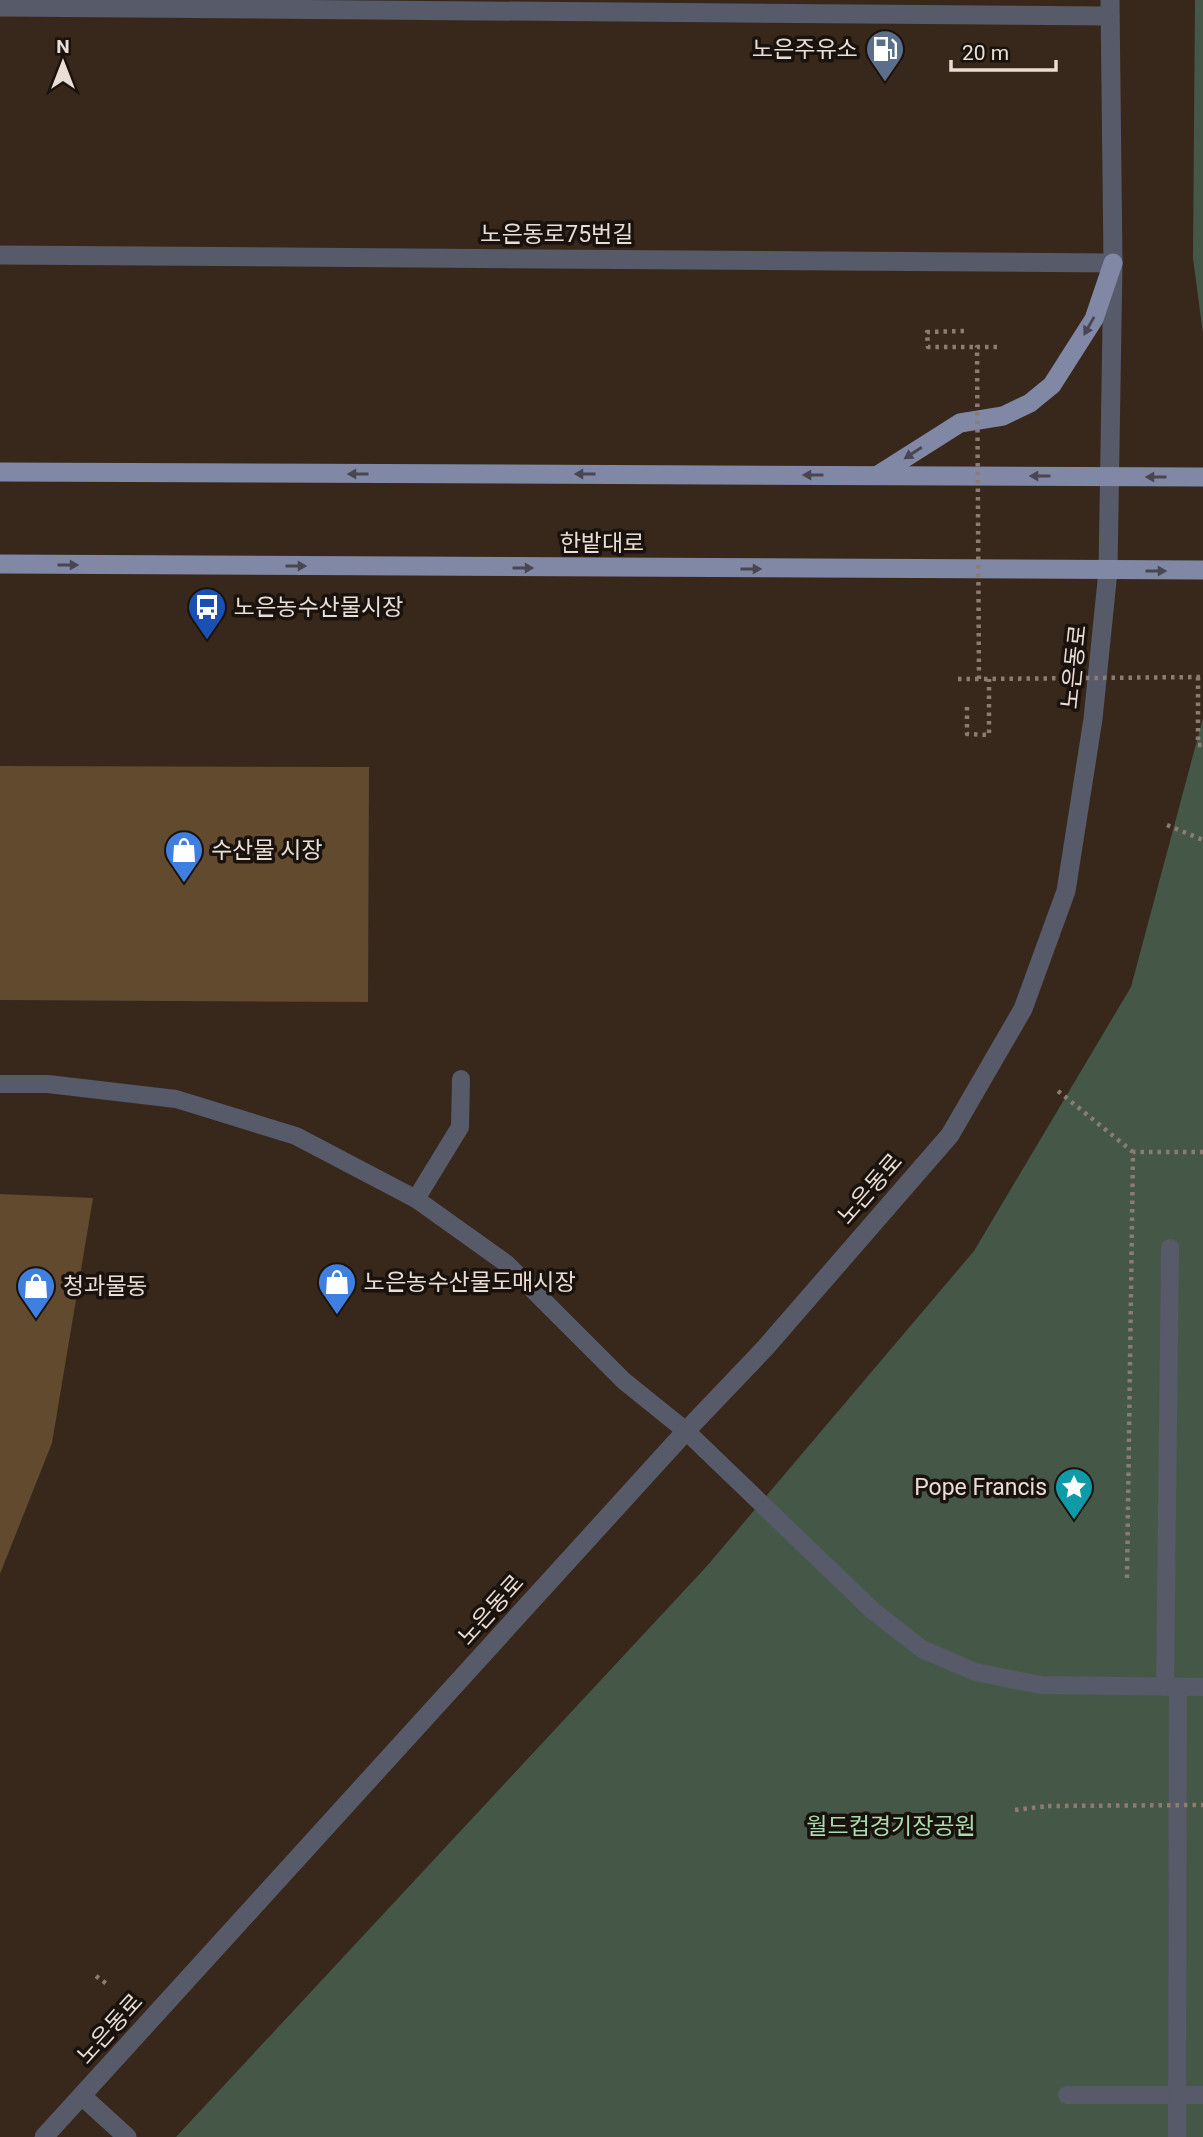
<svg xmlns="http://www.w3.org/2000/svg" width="1203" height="2137" viewBox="0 0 1203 2137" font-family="Roboto,'Noto Sans KR',sans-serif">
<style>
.green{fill:#455848}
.building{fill:#614a2e}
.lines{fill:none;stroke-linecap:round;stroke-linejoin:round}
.path{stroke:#8b7c72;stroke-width:4.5;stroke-dasharray:3.5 5;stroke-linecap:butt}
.service{stroke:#565a69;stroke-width:18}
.minor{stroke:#565a69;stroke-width:19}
.tertiary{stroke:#565a69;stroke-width:19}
.primary{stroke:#8088a5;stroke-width:19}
.path-bridge{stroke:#8b7c72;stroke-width:4.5;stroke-dasharray:3.5 5;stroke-linecap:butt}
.oneway{fill:#484751}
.labels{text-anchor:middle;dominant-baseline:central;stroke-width:7;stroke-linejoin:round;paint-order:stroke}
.poi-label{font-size:23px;fill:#e9ddd5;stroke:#1a120d;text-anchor:start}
.street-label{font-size:23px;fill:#e9ddd5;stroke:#1a120d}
.park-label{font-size:23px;fill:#a7dcaf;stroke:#1a120d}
</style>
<rect width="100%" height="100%" fill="#38271b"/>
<g class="green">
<path d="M1195,0H1203V334L1193,258Z"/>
<path d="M1203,718V2137H176L707,1566L974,1251L1131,987Z"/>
</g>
<g class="building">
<path d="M0,766L369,767L368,1002L0,1000Z"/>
<path d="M0,1194L93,1198L52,1443L0,1574Z"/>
</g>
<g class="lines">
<g class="path">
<path d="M964,331L927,332L928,347H977"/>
<path d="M1198,677V745H1203"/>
<path d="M958,679H979"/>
<path d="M967,707V734L989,735V679"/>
<path d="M1167,825L1203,840"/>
<path d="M1058,1091L1133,1152"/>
<path d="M1127,1578L1133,1152H1203"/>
<path d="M1015,1810L1048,1806"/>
<path d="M96,1976L107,1984"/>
</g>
<g class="service">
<path d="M0,1084H48L176,1099L296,1136L416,1199L507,1264L624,1381L686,1431L872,1610L922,1649L975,1672L1041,1685L1203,1687"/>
<path d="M416,1199L460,1127L461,1079"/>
<path d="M1165,1687L1170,1248"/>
<path d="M1067,2095H1203"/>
<path d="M1177,2137L1178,1687"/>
</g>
<g class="minor">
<path d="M0,7L1110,16"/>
<path d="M0,255L1113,263"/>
<path d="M44,2137L686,1431L766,1347L950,1135L1023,1009L1066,891L1093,719L1108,571L1113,263L1110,0"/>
</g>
<path class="tertiary" d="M82,2096L127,2137"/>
<g class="primary">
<path d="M0,472L1203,477"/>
<path d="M878,475L960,423L1003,416L1030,403L1052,385L1094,319L1113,263"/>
<path d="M0,564L1203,570"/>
</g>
<g class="path-bridge">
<path d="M997,347H977L979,679L1203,677"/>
<path d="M1048,1806L1203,1805"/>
</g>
</g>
<defs><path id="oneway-solid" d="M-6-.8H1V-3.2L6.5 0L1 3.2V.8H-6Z" transform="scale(1.75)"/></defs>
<g class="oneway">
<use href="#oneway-solid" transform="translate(1089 326) rotate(119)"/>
<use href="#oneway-solid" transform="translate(913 453) rotate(147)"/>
<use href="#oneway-solid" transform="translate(358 474) rotate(-180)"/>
<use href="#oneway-solid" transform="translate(585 474) rotate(-180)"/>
<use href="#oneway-solid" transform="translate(813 475) rotate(-180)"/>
<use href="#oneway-solid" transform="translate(1040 476) rotate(-180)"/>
<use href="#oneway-solid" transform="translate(1156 477) rotate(-180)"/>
<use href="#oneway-solid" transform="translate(68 565)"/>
<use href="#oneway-solid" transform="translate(296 566)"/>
<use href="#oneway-solid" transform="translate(523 568)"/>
<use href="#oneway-solid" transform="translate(751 569)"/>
<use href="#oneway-solid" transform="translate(1156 571)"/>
</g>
<defs>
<symbol id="fuel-pin" viewBox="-11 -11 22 30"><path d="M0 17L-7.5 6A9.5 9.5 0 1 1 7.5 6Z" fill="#5c6f8a" stroke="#1a120d"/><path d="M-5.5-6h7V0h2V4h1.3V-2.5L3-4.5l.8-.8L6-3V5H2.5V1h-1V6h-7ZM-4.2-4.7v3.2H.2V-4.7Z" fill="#fff"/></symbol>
<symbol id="bus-pin" viewBox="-11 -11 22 30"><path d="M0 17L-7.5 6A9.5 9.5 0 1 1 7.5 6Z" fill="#1a4fb4" stroke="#1a120d"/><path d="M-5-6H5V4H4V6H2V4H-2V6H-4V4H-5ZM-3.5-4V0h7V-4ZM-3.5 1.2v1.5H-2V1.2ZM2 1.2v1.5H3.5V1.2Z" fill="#fff"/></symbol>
<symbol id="shop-pin" viewBox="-11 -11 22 30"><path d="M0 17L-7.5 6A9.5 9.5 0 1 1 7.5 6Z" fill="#3f7fe0" stroke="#1a120d"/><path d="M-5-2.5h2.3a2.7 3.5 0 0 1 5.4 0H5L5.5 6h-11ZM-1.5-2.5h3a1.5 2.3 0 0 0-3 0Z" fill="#fff"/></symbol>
<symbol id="sight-pin" viewBox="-11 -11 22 30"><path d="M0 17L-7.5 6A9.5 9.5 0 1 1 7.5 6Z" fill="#0f9aa8" stroke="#1a120d"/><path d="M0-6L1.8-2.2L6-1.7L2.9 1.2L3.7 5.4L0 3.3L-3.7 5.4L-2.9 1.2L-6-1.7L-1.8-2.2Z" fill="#fff"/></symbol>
</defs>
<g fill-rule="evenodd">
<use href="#fuel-pin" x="863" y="27" width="44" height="60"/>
<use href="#bus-pin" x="185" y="585" width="44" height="60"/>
<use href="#shop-pin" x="162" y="828" width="44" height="60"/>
<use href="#shop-pin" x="315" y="1260" width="44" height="60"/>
<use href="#shop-pin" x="14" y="1264" width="44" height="60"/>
<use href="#sight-pin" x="1052" y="1465" width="44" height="60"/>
</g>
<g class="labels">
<g class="poi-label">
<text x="858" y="49" text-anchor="end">노은주유소</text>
<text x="234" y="607">노은농수산물시장</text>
<text x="211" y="850">수산물 시장</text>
<text x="364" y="1282">노은농수산물도매시장</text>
<text x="63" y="1286">청과물동</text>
<text x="1047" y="1487" text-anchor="end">Pope Francis</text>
</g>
<g class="street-label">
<text x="557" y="234">노은동로75번길</text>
<text x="602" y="543">한밭대로</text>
<text transform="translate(1074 667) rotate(-84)">노은동로</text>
<text transform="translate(870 1189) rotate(-49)">노은동로</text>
<text transform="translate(491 1610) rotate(-48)">노은동로</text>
<text transform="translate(110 2029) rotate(-48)">노은동로</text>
</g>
<g class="park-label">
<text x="891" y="1826">월드컵경기장공원</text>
</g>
</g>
<g transform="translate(63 63)" stroke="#1a120d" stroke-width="5" paint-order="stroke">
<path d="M0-5L12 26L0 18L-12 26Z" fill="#e9ddd5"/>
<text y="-10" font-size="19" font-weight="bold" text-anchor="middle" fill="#e9ddd5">N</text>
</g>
<path d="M951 60v10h105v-10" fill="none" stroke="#e9ddd5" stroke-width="3.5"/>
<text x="962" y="60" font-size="21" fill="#e9ddd5" stroke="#1a120d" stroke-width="5" paint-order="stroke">20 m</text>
</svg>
